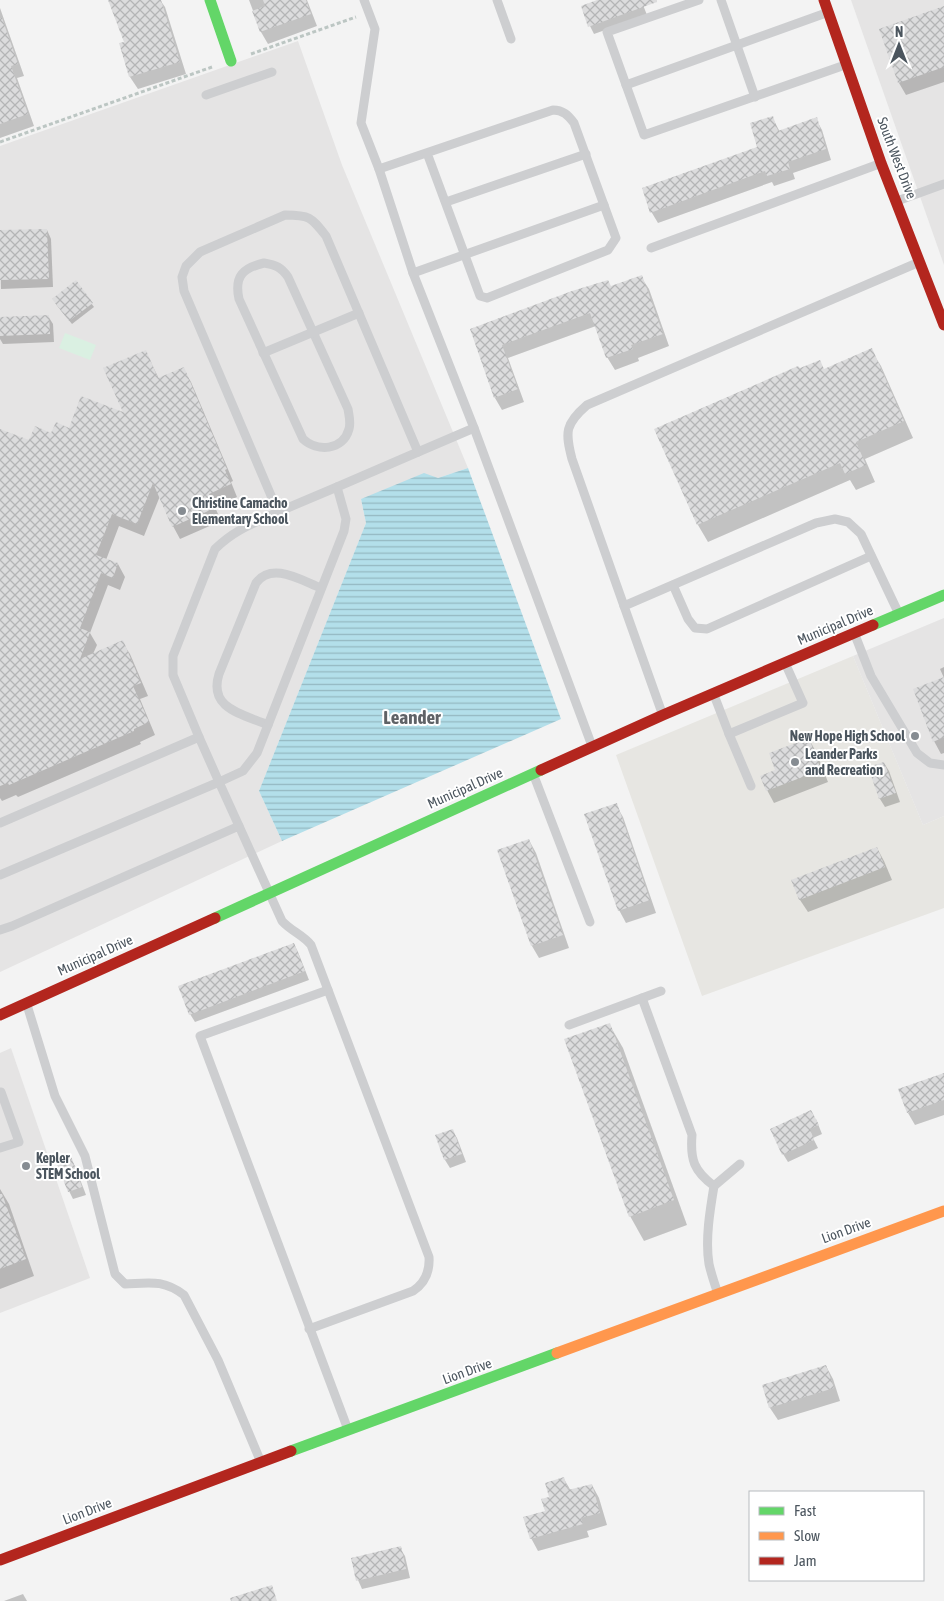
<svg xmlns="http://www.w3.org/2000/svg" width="944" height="1601" viewBox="0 0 944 1601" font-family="'Asap Condensed',sans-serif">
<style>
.commercial{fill:#e7e6e2}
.education{fill:#e5e4e4}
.green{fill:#daf0e2}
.water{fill:url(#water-rules)}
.shadow{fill:#0003}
.building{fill:url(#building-cross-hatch)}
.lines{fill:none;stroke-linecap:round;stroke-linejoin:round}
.path{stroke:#bcc6c3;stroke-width:3;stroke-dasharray:4 2.5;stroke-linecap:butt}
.lane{stroke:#cdced0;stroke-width:9}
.fast{stroke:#63d668;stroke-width:11}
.slow{stroke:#ff974d;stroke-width:11}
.jam{stroke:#b3261e;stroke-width:11}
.poi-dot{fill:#868c92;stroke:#fff;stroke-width:2}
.labels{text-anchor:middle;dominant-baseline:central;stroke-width:4;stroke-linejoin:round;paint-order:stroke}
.street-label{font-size:14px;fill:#4b555e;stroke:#fff}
.poi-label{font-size:14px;font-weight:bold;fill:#4b555e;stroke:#fff;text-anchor:start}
.district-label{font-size:19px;font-weight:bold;fill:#5f6266;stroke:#fff}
</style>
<defs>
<pattern id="water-rules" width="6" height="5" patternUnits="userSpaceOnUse" patternTransform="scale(1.25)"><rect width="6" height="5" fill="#b3dfea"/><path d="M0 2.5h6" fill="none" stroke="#94b8c1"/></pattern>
<pattern id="building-cross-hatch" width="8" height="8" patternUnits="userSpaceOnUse" patternTransform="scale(1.25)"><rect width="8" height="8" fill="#dcdcdd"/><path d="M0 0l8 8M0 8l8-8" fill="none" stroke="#b4b5b6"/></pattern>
</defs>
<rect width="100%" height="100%" fill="#f3f3f3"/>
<path class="commercial" d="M853,656L923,825L944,816V908L702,996L616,755Z"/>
<g class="education">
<path d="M851,0H944V265Z"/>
<path d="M298,41L342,165L468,468L438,478L361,499L366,523L259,791L282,841L0,972V146Z"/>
<path d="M944,618V816L923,825L853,656Z"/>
<path d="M11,1048L90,1278L0,1313V1053Z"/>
</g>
<path class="green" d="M65,333L96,345L90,360L59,348Z"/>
<path class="water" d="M468,468L561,719L282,841L259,791L366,523L361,499L424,473L438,478Z"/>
<g class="shadow">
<path d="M110,0H160L165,7L186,74L138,89L130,77L120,44L125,42Z"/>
<path d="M249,0H307L317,26L268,44L261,32Z"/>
<path d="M601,0H641L647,15L594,34L590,26Z"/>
<path d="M944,7V82L906,95L899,83L880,30Z"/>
<path d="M0,8L24,76L17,78L34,126L0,138Z"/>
<path d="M772,117L780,132L816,119L822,130L831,160L793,173L795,179L774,186L772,182L658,223L652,213L643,189L759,148Z"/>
<path d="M47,230L51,239L53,287L1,289L0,231Z"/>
<path d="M641,277L649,289L669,346L638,358L639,361L615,370L607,357L596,326L508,358L524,402L502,410L495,398L471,330Z"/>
<path d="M75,282L94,307L72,324L55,303Z"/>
<path d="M48,316L53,324L54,342L3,344L0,339V318Z"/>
<path d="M871,350L881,366L913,438L865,459L875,482L856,490L850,480L708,542L698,525L656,429L799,370H825Z"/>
<path d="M146,352L159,379L183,369L191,382L233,481L231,482L237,497L215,507L221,521L180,539L173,526L160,496L144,536L119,526L106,560L118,564L125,577L120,590L108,585L90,633L97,645L93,654L122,642L130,654L148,696L140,699L155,735L140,742L141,744L18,797L16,795L2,801L0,798V438L30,442L52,434L125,414Z"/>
<path d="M944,667V753L941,754L934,741L944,678L940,669Z"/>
<path d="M809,739L816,752L828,782L774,803L767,790L777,771Z"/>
<path d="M884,763L889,771L900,802L885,807L880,799L870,768Z"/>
<path d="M616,805L623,817L656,913L626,923L619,910Z"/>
<path d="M529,840L536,853L569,948L539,958L532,946L499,851Z"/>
<path d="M877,848L884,861L892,880L808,912L800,900L793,880Z"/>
<path d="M294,944L298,952L309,980L195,1022L190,1014Z"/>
<path d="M609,1024L623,1048L687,1225L644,1241L630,1216Z"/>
<path d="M944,1074V1115L915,1125L908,1113Z"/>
<path d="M816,1119L822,1134L813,1138L818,1148L788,1162L783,1154Z"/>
<path d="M452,1130L457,1138L466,1162L450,1168L445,1160L436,1136Z"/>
<path d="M70,1158L75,1166L86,1195L73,1199L69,1191Z"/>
<path d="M0,1189L9,1204L34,1276L0,1289Z"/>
<path d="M826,1366L833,1379L840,1401L778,1420L770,1408L763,1386Z"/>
<path d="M564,1479L571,1491L592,1485L599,1498L607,1525L587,1531L589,1537L538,1551L531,1538Z"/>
<path d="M400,1548L405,1556L410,1578L362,1589L358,1580Z"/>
<path d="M23,1594L27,1601H4Z"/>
</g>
<g class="building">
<path d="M108,0H161L180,62L129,77L119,43L124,42Z"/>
<path d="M263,0H306L311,14L260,32L252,11L265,6Z"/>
<path d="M597,0H657V2L588,27L581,6Z"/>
<path d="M944,6V67L898,83L879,29Z"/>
<path d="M0,18H2L18,64L11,66L28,114L0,124Z"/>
<path d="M773,116L778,131L817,117L826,149L788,162L790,169L767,176L765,171L650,213L642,188L757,147L750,123Z"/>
<path d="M47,229L49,279L0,280V230Z"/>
<path d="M642,275L663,334L631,345L633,349L606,358L590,313L502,345L518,389L494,398L470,329L572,291L608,280L611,286Z"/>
<path d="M76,280L93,303L69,321L52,299Z"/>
<path d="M49,315L50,334L0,336V317Z"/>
<path d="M872,348L904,421L856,442L866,465L845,474L840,463L697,525L654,429L798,366L800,368L820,360L824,369Z"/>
<path d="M146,350L158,378L184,367L227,469L225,470L231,484L209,494L215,508L172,527L153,483L137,524L112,514L96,555L118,563L113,578L101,573L80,628L90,632L80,659L123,640L141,683L133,686L149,722L134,729V731L9,785L8,783L0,786V429L29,440L35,426L51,433L56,422L69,428L81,396L123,412L103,368Z"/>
<path d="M944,677V737L933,742L913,689Z"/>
<path d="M809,738L821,770L766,791L760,776L775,770L769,753Z"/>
<path d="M884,762L896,793L879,799L868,767Z"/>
<path d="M617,803L650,900L618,911L584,814Z"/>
<path d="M529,839L563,935L531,946L497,850Z"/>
<path d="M877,847L885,867L799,900L791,880Z"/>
<path d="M294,943L305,971L189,1015L178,986Z"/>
<path d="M610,1023L674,1200L629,1217L564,1039Z"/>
<path d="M944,1073V1100L907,1113L898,1089Z"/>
<path d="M811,1110L819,1125L810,1129L814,1140L782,1155L770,1129Z"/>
<path d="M453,1129L462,1154L444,1160L435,1135Z"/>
<path d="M71,1156L82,1187L68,1192L56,1162Z"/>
<path d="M0,1194H2L26,1259L0,1269Z"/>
<path d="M826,1365L834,1388L769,1408L762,1385Z"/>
<path d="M564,1477L568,1490L592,1484L600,1513L581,1518L583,1524L530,1539L523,1517L545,1511L541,1499L549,1497L545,1483Z"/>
<path d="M401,1546L406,1569L356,1581L351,1558Z"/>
<path d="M272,1585L277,1601H231L230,1598Z"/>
</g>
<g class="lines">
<g class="path">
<path d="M251,54L356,17"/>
<path d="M0,142L212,67"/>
</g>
<g class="lane">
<path d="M364,0L375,29L361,123L379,169L413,273L474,428L592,746"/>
<path d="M497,0L511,39"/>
<path d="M699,0L607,32L644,135L845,65"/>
<path d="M721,0L755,97"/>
<path d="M626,85L826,13"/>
<path d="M206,95L272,72"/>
<path d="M379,169L553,110C563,110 568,115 574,123L616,238L608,250L487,298L480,296L427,153"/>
<path d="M897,201L944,184"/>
<path d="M446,202L586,154"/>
<path d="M651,248L879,164"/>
<path d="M264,263C276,265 281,267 288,277L348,409C349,416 351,422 349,429C343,451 317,452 303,439L239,299C234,276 243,268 264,263Z"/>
<path d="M413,273L604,205"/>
<path d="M263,353L359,313"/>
<path d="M278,512L337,487"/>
<path d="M673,585L688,619L695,628L707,629L871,556"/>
<path d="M624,606L572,459C565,432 565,424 587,405L917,263"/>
<path d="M855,635L871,676L917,753L930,763L944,765"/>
<path d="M714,695L729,734L803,703L786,665"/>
<path d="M662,713L624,606L816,523L835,519L848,522L861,534L898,612"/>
<path d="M268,725C243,714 208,709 219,674L256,583C272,561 302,581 321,588"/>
<path d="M729,734L751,786"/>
<path d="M534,776L590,922"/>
<path d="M0,823L199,737L173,675V656L215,549C234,530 254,523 278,512L184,291L182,277L186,266L200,252L285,215C310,215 311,217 326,236L418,452L474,428"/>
<path d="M239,826L219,782L243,771L257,753L344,531L346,519L337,487L418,452"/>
<path d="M0,875L219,782L199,737"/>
<path d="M0,930L12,926L239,826L282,921C291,931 303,935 311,945L429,1257C430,1272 425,1283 413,1291L309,1329"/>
<path d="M328,990L200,1036L347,1427"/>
<path d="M642,998L692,1135C690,1160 694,1171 714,1186C710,1210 705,1240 709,1264C711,1273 714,1282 717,1291"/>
<path d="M27,1005L55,1096L85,1156L115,1274L125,1284C149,1283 163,1279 184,1295L218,1360L260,1460"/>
<path d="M569,1025L661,991"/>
<path d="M0,1092H1L19,1142L0,1148"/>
<path d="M714,1186L740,1164"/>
</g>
<g class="fast">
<path d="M210,0L231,61"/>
<path d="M873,625L944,595"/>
<path d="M215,918L541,770"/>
<path d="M291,1451L557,1353"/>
</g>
<path class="slow" d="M557,1353L944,1211"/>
<g class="jam">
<path d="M824,0L881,163L944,325"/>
<path d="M541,770L663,715L873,625"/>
<path d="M0,1015L215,918"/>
<path d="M0,1560L291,1451"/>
</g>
</g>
<g class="poi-dot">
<circle cx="182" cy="511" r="5"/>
<circle cx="915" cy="736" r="5"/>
<circle cx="795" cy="762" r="5"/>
<circle cx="26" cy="1166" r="5"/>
</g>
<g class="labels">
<g class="street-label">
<text transform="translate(897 158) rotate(69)">South West Drive</text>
<text transform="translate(835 625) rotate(-23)">Municipal Drive</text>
<text transform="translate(465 788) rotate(-24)">Municipal Drive</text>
<text transform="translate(95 955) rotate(-24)">Municipal Drive</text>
<text transform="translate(846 1230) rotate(-20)">Lion Drive</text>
<text transform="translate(467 1371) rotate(-20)">Lion Drive</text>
<text transform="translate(87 1511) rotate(-21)">Lion Drive</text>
</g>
<g class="poi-label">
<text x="192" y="503">Christine Camacho<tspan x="192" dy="16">Elementary School</tspan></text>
<text x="905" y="736" text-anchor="end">New Hope High School</text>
<text x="805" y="754">Leander Parks<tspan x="805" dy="16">and Recreation</tspan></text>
<text x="36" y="1158">Kepler<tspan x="36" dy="16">STEM School</tspan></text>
</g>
<g class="district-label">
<text x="412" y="717">Leander</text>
</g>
</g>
<rect x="749" y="1491" width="175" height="90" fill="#ffffff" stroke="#b7bbbf"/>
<rect x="759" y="1507" width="25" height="8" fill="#63d668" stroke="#b7bbbf"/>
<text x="794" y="1516" font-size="15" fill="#4b555e">Fast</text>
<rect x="759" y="1532" width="25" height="8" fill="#ff974d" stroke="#b7bbbf"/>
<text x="794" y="1541" font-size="15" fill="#4b555e">Slow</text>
<rect x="759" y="1557" width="25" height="8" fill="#b3261e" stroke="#b7bbbf"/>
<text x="794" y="1566" font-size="15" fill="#4b555e">Jam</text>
<g transform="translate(899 45)" stroke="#ffffff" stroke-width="4" paint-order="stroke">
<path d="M0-4L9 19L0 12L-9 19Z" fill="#4b555e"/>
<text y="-8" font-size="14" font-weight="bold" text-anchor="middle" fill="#4b555e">N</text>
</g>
</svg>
